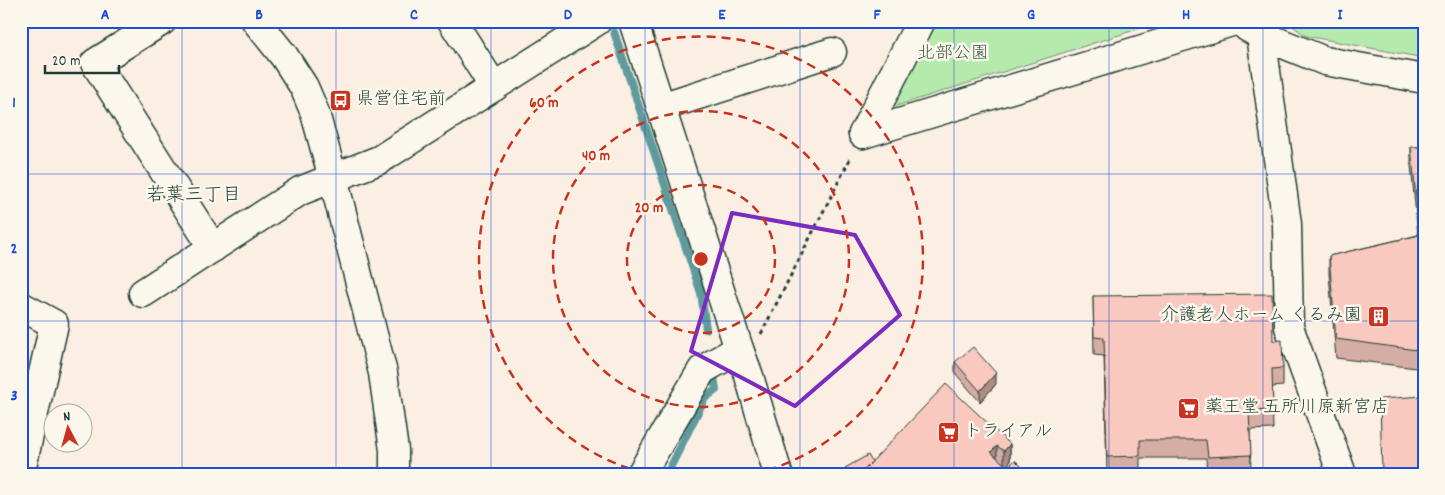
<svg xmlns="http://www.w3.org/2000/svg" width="1445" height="495" viewBox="0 0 1445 495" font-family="Dekko,'Klee One',sans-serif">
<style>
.green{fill:#b5eaac;stroke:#6a9470}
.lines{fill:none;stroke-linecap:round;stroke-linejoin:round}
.stream{stroke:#5f9b9d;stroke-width:8}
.street-casing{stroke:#1f3d34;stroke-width:31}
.secondary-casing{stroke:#1f3d34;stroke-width:31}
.path{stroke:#1f3d34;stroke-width:3;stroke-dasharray:4 4;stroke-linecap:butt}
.street{stroke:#fbf7ec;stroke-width:28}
.secondary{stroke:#fbf7ec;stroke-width:28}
.wall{fill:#d6ada4;stroke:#1f3d34}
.shaded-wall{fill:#ae8d86;stroke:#1f3d34}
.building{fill:#f9c9bf;stroke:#1f3d34}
.marked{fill:none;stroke:#7b2cbf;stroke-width:4;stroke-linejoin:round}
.grid{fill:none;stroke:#1d4ed8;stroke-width:1;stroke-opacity:0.55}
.ring{fill:none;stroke:#c8321e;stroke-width:2.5;stroke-dasharray:9 6}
.labels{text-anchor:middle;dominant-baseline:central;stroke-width:5;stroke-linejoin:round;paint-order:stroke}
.park-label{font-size:18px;fill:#3d604c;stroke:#fbf7ec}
.poi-label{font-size:18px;fill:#1f3d34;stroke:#fbf7ec;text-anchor:start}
.neighbourhood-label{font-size:19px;fill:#1f3d34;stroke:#fbf7ec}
.centre{fill:#c8321e;stroke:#fbf7ec;stroke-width:2.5}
.ring-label{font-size:15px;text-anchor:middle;font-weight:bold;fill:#c8321e;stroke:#fbf7ec;stroke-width:5;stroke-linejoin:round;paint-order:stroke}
.neatline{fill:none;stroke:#1d4ed8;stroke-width:2}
.grid-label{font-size:16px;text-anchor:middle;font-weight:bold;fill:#1d4ed8}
</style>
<rect width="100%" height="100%" fill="#fbeee3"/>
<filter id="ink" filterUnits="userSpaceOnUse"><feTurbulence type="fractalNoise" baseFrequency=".02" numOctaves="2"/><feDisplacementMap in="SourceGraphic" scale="10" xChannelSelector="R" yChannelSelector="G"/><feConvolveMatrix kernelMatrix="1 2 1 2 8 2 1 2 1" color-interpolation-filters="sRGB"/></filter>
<g filter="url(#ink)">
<g class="green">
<path d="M933,21H1163L890,108Z"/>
<path d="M1286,21H1424V58L1306,36Z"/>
</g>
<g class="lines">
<g class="stream">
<path d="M614,32L701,293L706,329"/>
<path d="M667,474L705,398L716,390L713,370"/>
</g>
<defs>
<g id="street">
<path d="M162,21L95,63L213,248"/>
<path d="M256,21L284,56L304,87L315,113L333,178L383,373L394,450V474"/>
<path d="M452,21L494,87"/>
<path d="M1247,27L1261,35L1325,61L1424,79"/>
<path d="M1261,35L1287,224L1289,327L1342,474"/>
<path d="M661,107L832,52"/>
<path d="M863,134L1235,21"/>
<path d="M863,134L921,21"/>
<path d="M143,293L300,191L379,160L597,21"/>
<path d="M21,306L54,324L21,471"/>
<path d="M641,474L702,370L739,349"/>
</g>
<path id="secondary" d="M633,21L739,349L749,376L778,474"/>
</defs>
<use href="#street" class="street-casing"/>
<use href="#secondary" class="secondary-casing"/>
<path class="path" d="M761,334L851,157"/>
<use href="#street" class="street"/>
<use href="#secondary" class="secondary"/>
</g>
<g class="wall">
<path d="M1411,147H1424V369L1336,358L1329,274V256L1418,235L1411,166Z"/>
<path d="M1093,296L1273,341L1283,368V386L1272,387L1273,429L1250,430L1251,473L1207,474L1206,458H1140V474H1107L1104,356L1094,355Z"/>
<path d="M955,362L996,384L980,402L955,373Z"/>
<path d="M1010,444V462L1007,466L1029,474H845V468L872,462Z"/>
</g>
<g class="shaded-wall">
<path d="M996,373V384L980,402V391Z"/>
<path d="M1010,444V462L1004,470V451Z"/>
<path d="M997,446V465L991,452Z"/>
</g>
<g class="building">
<path d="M1411,147H1424V217H1418Z"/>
<path d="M1424,234V351L1336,339L1329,256Z"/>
<path d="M1272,294L1273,341L1282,340L1283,368L1272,369L1273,410L1249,411L1251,455L1208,457L1206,440H1140V456L1107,457L1104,338L1094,337L1093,296Z"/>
<path d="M973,347L996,373L980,391L955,362Z"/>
<path d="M946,384L1010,444L1004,451L997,446L991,452L1015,474H860Z"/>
<path d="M1424,396V474H1382L1380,399Z"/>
<path d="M868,455L872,462L860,474H848L845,468Z"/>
<path d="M1015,460L1029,474H1015L1008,467Z"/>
</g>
</g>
<path class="marked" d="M732,213L855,235L900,315L795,406L691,351Z"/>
<path class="grid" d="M182,21V474M336,21V474M491,21V474M645,21V474M800,21V474M954,21V474M1109,21V474M1263,21V474M21,174H1424M21,321H1424"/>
<g class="ring">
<circle cx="701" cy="259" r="74"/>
<circle cx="701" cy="259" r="148"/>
<path d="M644 473A222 222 0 1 1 758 473"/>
</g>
<defs>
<symbol id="bus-square" viewBox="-11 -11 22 22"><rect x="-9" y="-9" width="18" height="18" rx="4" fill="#c8321e" stroke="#fbf7ec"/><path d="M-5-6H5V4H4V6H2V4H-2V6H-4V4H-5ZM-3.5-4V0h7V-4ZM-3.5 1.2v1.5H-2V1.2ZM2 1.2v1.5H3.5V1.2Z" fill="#fff"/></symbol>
<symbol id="building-square" viewBox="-11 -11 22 22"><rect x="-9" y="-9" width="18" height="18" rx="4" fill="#c8321e" stroke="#fbf7ec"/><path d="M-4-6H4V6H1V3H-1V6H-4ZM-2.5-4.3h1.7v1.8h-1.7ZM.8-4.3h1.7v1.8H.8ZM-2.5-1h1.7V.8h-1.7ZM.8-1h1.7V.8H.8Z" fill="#fff"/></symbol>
<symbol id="supermarket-square" viewBox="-11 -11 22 22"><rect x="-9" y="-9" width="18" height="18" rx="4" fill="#c8321e" stroke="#fbf7ec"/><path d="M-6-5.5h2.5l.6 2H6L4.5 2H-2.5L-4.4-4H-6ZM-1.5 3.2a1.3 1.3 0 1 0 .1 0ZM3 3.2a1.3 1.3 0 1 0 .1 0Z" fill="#fff"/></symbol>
</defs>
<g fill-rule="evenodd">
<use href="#bus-square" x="328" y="88" width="25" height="25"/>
<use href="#building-square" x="1366" y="304" width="25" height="25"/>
<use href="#supermarket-square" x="1176" y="396" width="25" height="25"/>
<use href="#supermarket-square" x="936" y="420" width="25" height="25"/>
</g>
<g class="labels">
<g class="park-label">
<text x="953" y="54">北部公園</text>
</g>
<g class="poi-label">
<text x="356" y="100">県営住宅前</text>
<text x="1362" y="316" text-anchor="end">介護老人ホーム くるみ園</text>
<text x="1205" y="408">薬王堂 五所川原新宮店</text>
<text x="964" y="432">トライアル</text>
</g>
<g class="neighbourhood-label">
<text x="194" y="196">若葉三丁目</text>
</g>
</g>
<circle cx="701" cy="259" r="8" class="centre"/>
<g class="ring-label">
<text x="544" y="107">60 m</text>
<text x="596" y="160">40 m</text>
<text x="649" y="212">20 m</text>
</g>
<rect width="1445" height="495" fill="none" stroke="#fbf7ec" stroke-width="55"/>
<g transform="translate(68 428) rotate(354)"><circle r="24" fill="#fbf7ec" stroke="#a3ada2"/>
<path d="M0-4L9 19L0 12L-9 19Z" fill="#c8321e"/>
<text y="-8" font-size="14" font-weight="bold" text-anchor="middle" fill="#1f3d34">N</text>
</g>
<path d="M45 65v8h74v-8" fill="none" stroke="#1f3d34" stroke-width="2.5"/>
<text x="52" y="65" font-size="15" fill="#1f3d34" stroke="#fbf7ec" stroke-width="4" paint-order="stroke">20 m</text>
<rect x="28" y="28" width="1390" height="440" class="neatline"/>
<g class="grid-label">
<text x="105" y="19">A</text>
<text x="259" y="19">B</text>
<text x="414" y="19">C</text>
<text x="568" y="19">D</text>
<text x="722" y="19">E</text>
<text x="877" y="19">F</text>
<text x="1031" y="19">G</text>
<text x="1186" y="19">H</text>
<text x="1340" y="19">I</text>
<text x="14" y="107">1</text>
<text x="14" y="253">2</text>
<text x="14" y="400">3</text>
</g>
</svg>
